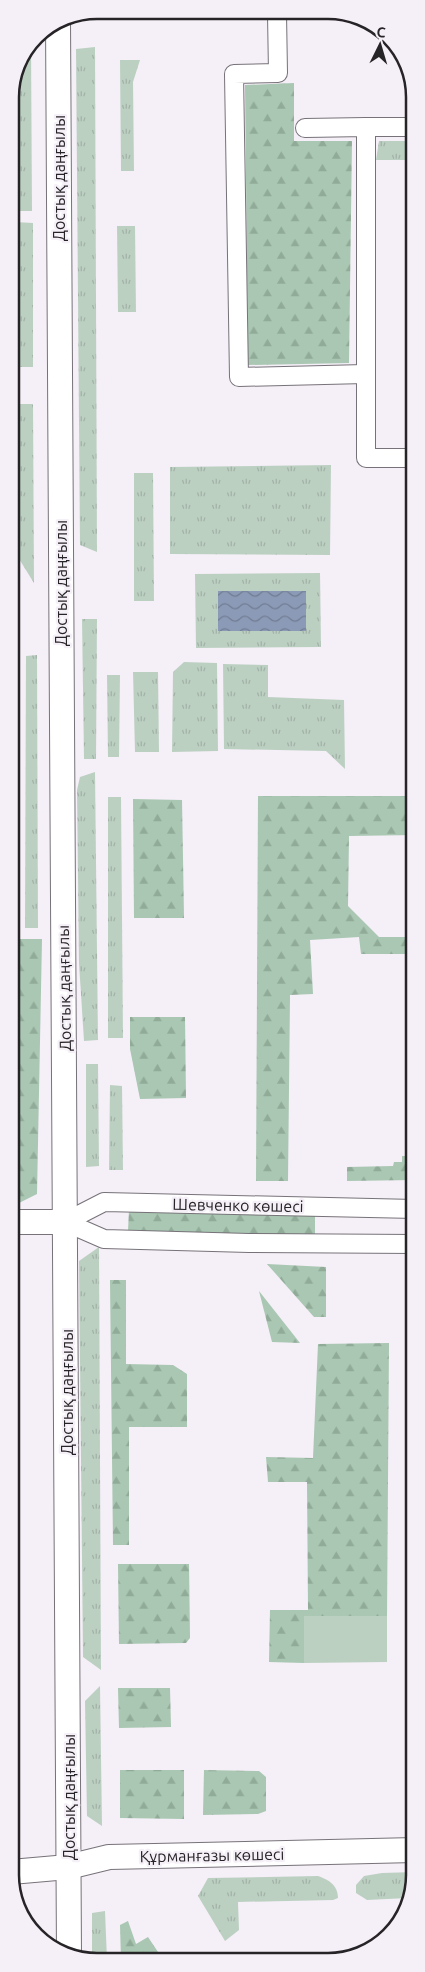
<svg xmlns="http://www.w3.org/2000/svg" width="425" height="1972" viewBox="0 0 425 1972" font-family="Ubuntu,sans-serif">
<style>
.grass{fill:url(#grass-tufts)}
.forest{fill:url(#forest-firs)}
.pitch{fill:#bcd0c2}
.water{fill:url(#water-waves)}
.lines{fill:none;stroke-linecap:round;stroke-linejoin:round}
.stream{stroke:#8b9ab6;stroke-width:6}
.street-casing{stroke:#777279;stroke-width:20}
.secondary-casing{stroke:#777279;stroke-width:26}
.street{stroke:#fff;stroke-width:18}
.secondary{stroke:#fff;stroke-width:24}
.labels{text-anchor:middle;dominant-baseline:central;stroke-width:4.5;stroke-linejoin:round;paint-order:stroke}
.street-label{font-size:16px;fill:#272427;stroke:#f5eff7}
.rim{fill:none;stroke:#272427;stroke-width:2.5}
</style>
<defs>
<pattern id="grass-tufts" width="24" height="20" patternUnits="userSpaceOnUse" patternTransform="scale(1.25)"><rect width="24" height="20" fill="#bcd0c2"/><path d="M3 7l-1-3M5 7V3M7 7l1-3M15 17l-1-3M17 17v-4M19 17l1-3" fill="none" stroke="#a2b2a7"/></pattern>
<pattern id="forest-firs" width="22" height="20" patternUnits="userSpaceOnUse" patternTransform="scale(1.25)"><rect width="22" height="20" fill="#a9c7b2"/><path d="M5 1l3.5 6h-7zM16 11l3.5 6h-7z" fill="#91ab99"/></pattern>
<pattern id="water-waves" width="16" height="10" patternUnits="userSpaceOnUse" patternTransform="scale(1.25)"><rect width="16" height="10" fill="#8b9ab6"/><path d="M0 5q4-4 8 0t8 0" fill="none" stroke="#727d94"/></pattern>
</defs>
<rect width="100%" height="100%" fill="#f5eff7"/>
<g class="grass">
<path d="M31,45L32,211H14L15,80Z"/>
<path d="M95,47L97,552L80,545L76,49Z"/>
<path d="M120,60H140L133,82L134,171H121Z"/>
<path d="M379,141H414V160H376Z"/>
<path d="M15,222L33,223V367H15Z"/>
<path d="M117,226H135L136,312H118Z"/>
<path d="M16,404H33L34,583L16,554Z"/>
<path d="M331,465L330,555L170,554V467Z"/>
<path d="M134,473H153L154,601H134Z"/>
<path d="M320,573L321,647L196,648L195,574Z"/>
<path d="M82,619H97L96,759H84Z"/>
<path d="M37,655L38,928H25L26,656Z"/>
<path d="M184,662L217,663L218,751L172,752L173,672Z"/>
<path d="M223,664L268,665V697L344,700L345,769L326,751L224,749Z"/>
<path d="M133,672H158L159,752H135Z"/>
<path d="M107,675H120L119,757H108Z"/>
<path d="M95,772L98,1040L84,1041L79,963L77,790L80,777Z"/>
<path d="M108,797H121L123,1038H108Z"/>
<path d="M86,1064H98L99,1166L86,1167Z"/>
<path d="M110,1085L122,1086L123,1170H109Z"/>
<path d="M99,1247L101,1670L83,1657L79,1261Z"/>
<path d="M100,1686L102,1826L87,1816L85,1701Z"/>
<path d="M415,1872V1881L408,1898L367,1900L356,1893V1885L364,1876L382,1873Z"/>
<path d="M318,1876C329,1880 338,1885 338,1898L333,1900L238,1902L239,1930L225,1941L198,1896L208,1878Z"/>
<path d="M105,1911L107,1960H92V1913Z"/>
</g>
<g class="forest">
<path d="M294,83V141H352L349,363L248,365L245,85Z"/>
<rect x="10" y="752" width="2" height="177"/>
<path d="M258,796H415V835L349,836L348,906L379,937H415V960H412L411,954H361L359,937L310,940L313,994L290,995L288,1181H256Z"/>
<path d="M133,799L182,800L184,918H134Z"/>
<path d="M10,939H42L37,1194L11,1207Z"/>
<path d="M130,1017H185L186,1098L140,1099L130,1049Z"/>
<path d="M402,1156H415V1180L347,1181V1167L393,1166L394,1162H402Z"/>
<path d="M129,1209L315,1211V1236L128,1232Z"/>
<path d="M267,1264L326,1267V1317H314Z"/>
<path d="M110,1280H126V1364L173,1365L187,1374V1427H129V1545H113Z"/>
<path d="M259,1291L300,1343L272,1342Z"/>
<path d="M389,1343L387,1616L304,1617V1663L269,1662L270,1610H308L307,1482H268L266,1457L313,1458L318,1344Z"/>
<path d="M11,1361H18L17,1484H11Z"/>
<path d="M11,1498H18L17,1536L11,1537Z"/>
<path d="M118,1564H189L190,1638L186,1643L119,1644Z"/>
<path d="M118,1688H170L171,1727L119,1728Z"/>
<path d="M120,1770H184V1819L120,1818Z"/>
<path d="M204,1770L259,1771L266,1777V1811L258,1814L203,1815Z"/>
<path d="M128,1921L136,1944L148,1937L164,1961L121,1960L120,1925Z"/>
</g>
<path class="pitch" d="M304,1616H387V1662L304,1663Z"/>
<rect class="water" x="218" y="591" width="88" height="40"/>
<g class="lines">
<path class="stream" d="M10,1194H15"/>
<defs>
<g id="street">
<path d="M277,14L278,73L234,74L239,377L365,374"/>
<path d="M366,127H414"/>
<path d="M305,128L366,127V458H414"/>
<path d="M65,1222L104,1202L415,1209"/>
<path d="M65,1222L104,1239L249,1243L415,1244"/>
</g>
<g id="secondary">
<path d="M58,20L69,1955"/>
<path d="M11,1222H65"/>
<path d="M11,1872L68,1867L109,1857L415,1850"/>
</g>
</defs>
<use href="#street" class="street-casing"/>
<use href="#secondary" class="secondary-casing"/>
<use href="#street" class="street"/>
<use href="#secondary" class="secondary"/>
</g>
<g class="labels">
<g class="street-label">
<text transform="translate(59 178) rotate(-90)">Достық даңғылы</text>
<text transform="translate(61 583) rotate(-90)">Достық даңғылы</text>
<text transform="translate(64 988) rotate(-91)">Достық даңғылы</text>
<text transform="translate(238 1205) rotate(1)">Шевченко көшесі</text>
<text transform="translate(67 1392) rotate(-90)">Достық даңғылы</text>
<text transform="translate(69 1797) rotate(-90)">Достық даңғылы</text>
<text transform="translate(212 1855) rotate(-1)">Құрманғазы көшесі</text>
</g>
</g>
<path d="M0 0H425V1972H0ZM97 19H328A78 78 0 0 1 406 97V1875A78 78 0 0 1 328 1953H97A78 78 0 0 1 19 1875V97A78 78 0 0 1 97 19Z" fill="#f5eff7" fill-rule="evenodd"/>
<path class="rim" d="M97 19H328A78 78 0 0 1 406 97V1875A78 78 0 0 1 328 1953H97A78 78 0 0 1 19 1875V97A78 78 0 0 1 97 19Z"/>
<g transform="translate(380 45) rotate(5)" stroke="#f5eff7" stroke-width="4" paint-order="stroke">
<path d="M0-4L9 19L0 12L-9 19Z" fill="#272427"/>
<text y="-8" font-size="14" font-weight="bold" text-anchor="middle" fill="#272427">С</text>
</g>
</svg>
